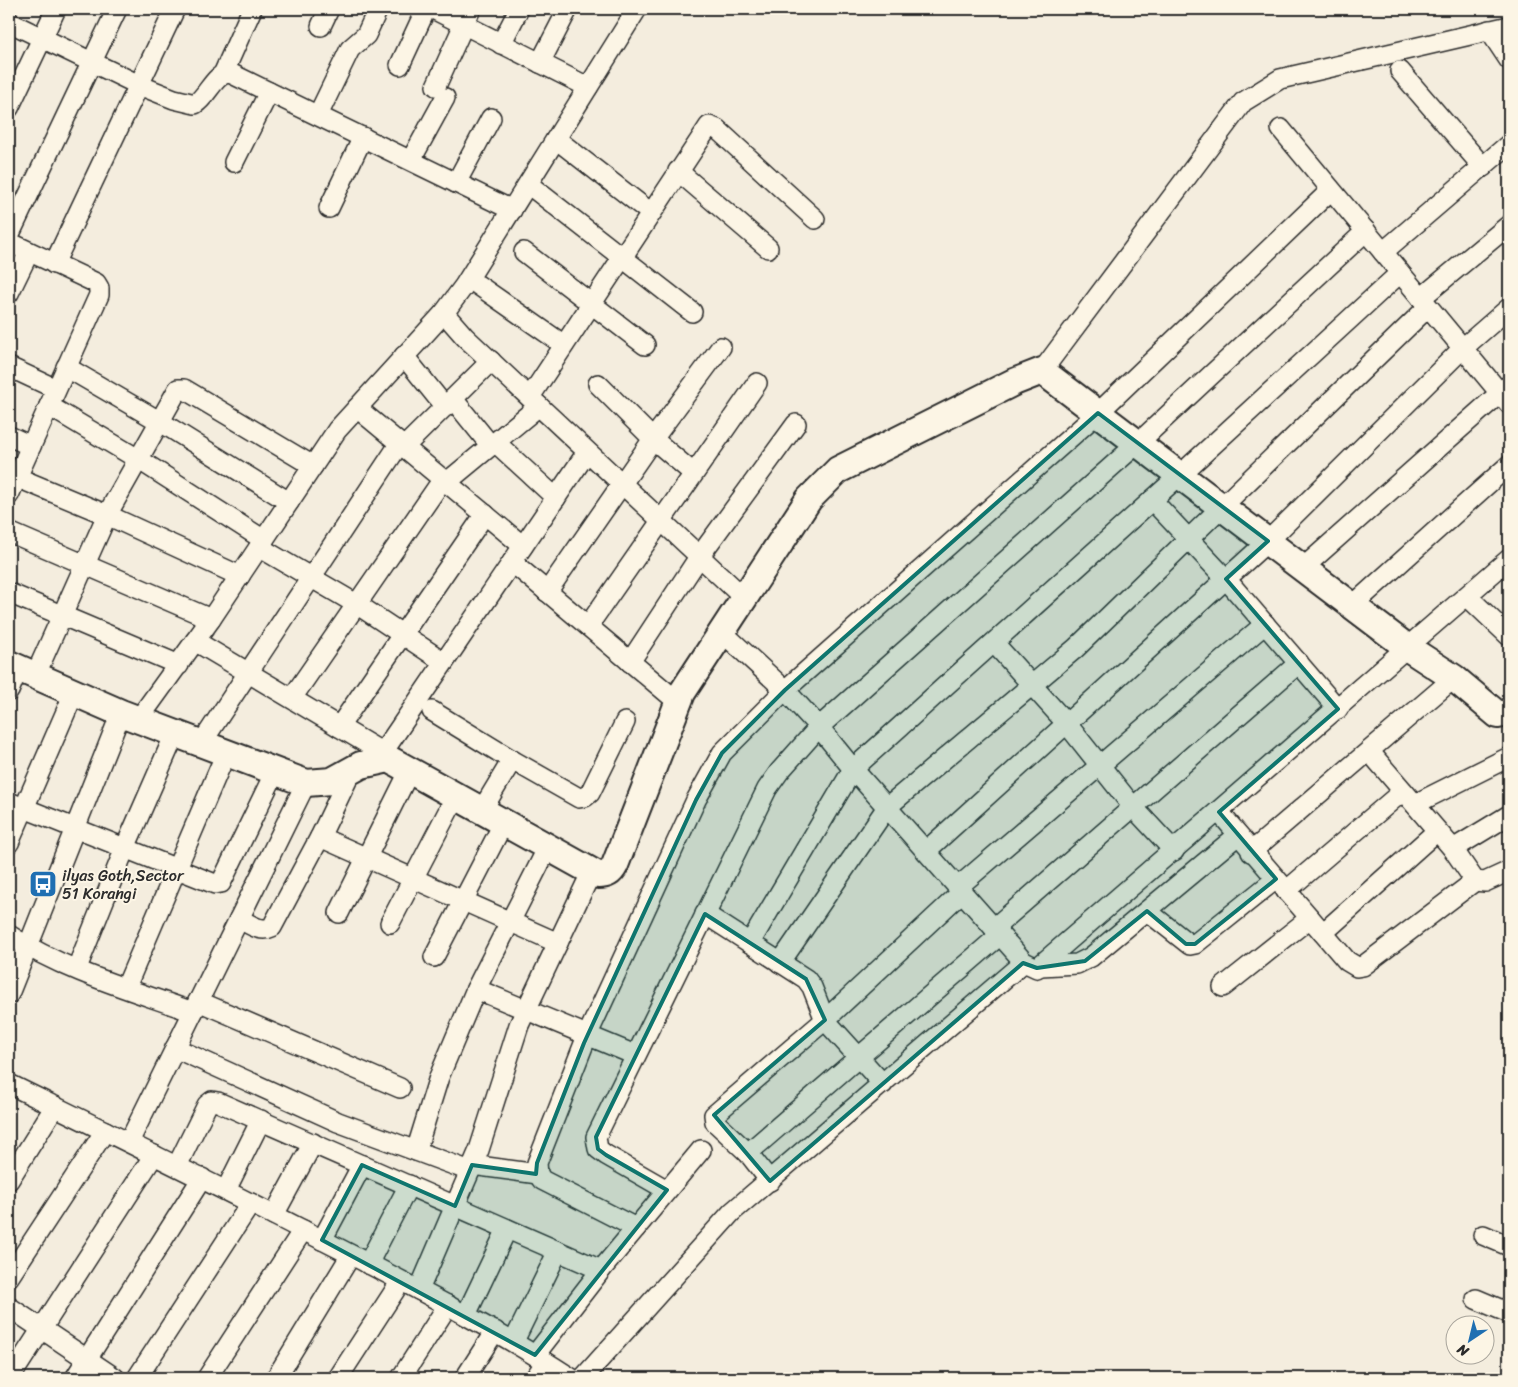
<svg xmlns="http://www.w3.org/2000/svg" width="1518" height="1387" viewBox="0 0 1518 1387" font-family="Sriracha,sans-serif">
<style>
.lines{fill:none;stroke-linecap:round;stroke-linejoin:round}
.street-casing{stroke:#2b2b2b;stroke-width:22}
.secondary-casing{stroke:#2b2b2b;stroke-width:30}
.street{stroke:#fcf5e5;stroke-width:19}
.secondary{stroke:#fcf5e5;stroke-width:26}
.marked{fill:#0f766e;fill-opacity:0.2;stroke:#0f766e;stroke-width:4;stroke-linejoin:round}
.labels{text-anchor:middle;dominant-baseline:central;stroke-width:4;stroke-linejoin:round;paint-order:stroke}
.poi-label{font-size:16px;fill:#2b2b2b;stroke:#fcf5e5;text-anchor:start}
</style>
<rect width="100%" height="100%" fill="#f4edde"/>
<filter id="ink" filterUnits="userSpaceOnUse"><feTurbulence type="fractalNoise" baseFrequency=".02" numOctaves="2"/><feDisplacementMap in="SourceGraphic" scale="10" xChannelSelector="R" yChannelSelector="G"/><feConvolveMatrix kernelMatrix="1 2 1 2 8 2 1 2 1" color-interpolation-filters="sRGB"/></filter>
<g filter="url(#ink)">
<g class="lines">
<defs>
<g id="street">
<path d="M433,9L588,87"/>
<path d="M9,22L139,85L174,99L195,104C208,96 215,72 230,73L512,210"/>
<path d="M321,26L329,9"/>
<path d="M1489,30L1509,60"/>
<path d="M501,44L519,9"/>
<path d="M540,63L568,9"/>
<path d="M400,65L426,9"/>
<path d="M1400,71L1483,167"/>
<path d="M224,72L252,9"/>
<path d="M436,86L471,9"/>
<path d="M9,108L56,9"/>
<path d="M318,115L350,49L366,35L378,9"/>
<path d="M1281,129L1509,404"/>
<path d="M556,139L651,213"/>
<path d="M411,160L445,98"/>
<path d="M234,162L269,92"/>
<path d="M678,171L768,248"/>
<path d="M456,183L491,118"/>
<path d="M528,184L692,312"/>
<path d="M329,208L363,137"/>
<path d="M9,236L117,9"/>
<path d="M9,242L96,283L99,288V295L9,495"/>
<path d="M524,252L645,345"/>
<path d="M1383,252L1509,144"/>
<path d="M54,264L175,9"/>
<path d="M478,285L564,345"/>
<path d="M9,293L29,252"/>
<path d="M1421,298L1509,225"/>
<path d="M444,313L465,337L743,597"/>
<path d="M404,356L445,407"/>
<path d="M9,367L56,389"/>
<path d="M66,367L159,421L289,502"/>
<path d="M1042,371L1243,102L1280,79L1509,26"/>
<path d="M598,384L653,439L693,473"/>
<path d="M530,397L709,126L717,129L815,219"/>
<path d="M453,399L491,446"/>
<path d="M49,406L138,459L264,540"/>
<path d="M357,408L523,546"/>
<path d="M9,436L31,446"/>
<path d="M495,442L556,498"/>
<path d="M404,447L491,361"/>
<path d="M16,477L107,515L240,576"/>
<path d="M447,482L539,406"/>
<path d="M1152,500L1226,579L1338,709"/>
<path d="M9,532L211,619"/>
<path d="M259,547L358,605L444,662"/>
<path d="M512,562L678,702"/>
<path d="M1303,568L1509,385"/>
<path d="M547,592L653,439L721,347"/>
<path d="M9,593L179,665"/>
<path d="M1467,596L1509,636"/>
<path d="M1352,606L1509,465"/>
<path d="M588,626L757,383"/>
<path d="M721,631L785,690L819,727L853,769L1024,962L1037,968L1509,559"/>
<path d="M195,641L383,753"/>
<path d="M994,643L1067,724L1133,807L1174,851"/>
<path d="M630,662L699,557L796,424"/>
<path d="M35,676L107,515L178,389H184L313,466"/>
<path d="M9,691L18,669"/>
<path d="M292,698L443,479"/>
<path d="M432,711L512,760"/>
<path d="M138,720L211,619L337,430L444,313L464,286L637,9"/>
<path d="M339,727L485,514"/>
<path d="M201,744L400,443"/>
<path d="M1369,751L1453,849L1475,881L1485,882L1509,871"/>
<path d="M377,761L587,452"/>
<path d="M9,802L215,884L221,883L224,877L275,772"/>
<path d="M1415,804L1509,757"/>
<path d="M482,810L512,760L579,798L585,797L590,793L625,722"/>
<path d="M1219,812L1347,961L1357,967L1363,966L1475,881"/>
<path d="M320,837L558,943"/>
<path d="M9,843L74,693"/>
<path d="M1453,849L1509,815"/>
<path d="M926,851L1268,541L1463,348L1509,308"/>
<path d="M1251,852L1454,678"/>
<path d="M958,887L1265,624"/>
<path d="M1286,891L1403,791"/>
<path d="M1147,911L1190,945L1195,944L1276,879"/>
<path d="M339,913L410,770"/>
<path d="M705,914L806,979L812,987L825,1020L883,1084"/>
<path d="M239,919C250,924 260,933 272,927L320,837L352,770"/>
<path d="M390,923L456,796"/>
<path d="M994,928L1299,663"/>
<path d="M1323,933L1437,831"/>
<path d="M9,935C64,971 132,990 193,1012"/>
<path d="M750,943L853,769L1180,475L1400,273"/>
<path d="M434,957L504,822"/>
<path d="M780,963L887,807L1076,648L1428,307"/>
<path d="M1041,966L1077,964L1091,957L1238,835"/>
<path d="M77,968L125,848L175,734"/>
<path d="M126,987L226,753"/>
<path d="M1223,987L1310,918"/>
<path d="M476,989L635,1055"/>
<path d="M9,994L121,713"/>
<path d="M198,1001L400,1088"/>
<path d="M175,1048L338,1122L470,1171"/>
<path d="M9,1084C107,1132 206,1180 303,1230C394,1277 485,1322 571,1378"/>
<path d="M129,1142L306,783"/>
<path d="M416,1151L439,1077L476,989L548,847"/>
<path d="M748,1153L1000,935"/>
<path d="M472,1165L538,1174"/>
<path d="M177,1166L207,1105L212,1101L218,1102L601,1270"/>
<path d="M9,1180L55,1106"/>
<path d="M770,1181L748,1153L715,1122L714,1115L825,1020L962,892"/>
<path d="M226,1190L261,1120"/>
<path d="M667,1190L606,1155L598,1149L596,1137L767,789L779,772L819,727L1138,443L1366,231"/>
<path d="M274,1215L313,1143"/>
<path d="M636,1228L542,1180L538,1174L537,1163L587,1036L696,800L722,753L785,690L1098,413L1331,190"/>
<path d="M1483,1235L1509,1246"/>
<path d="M322,1240L362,1165"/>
<path d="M368,1264L409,1185"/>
<path d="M9,1277L105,1131"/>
<path d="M419,1290L479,1150L519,1025L592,871"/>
<path d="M1476,1299L1509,1313"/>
<path d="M9,1307L115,1378"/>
<path d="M466,1315L507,1229"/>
<path d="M514,1341L558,1251"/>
<path d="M535,1355L601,1270L701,1150"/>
<path d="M10,1378L154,1155"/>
<path d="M75,1378L202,1178"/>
<path d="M137,1378L251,1203"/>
<path d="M207,1378L303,1230"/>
<path d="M276,1378L351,1255"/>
<path d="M338,1378L401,1281"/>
<path d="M401,1378L448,1305"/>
<path d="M465,1378L495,1331"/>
<path d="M535,1378L546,1362"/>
<path d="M583,1378L732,1212L1024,962"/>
</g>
<path id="secondary" d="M9,664L121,713L306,783L332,781L361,765L389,759L598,875C607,875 611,873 615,865L682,693L809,499L838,470L1014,382L1042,371L1408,648L1454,678L1498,715L1509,713"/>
</defs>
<use href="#street" class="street-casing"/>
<use href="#secondary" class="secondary-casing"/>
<use href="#street" class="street"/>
<use href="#secondary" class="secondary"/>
</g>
</g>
<path class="marked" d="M1098,413L1268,541L1226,579L1338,709L1219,812L1276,879L1195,944H1186L1147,911L1085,961L1037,968L1023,963L770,1181L714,1115L825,1020L806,979L705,914L596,1137L598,1149L606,1155L667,1190L535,1355L322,1240L362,1165L455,1206L472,1165L536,1174L537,1163L584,1043L696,800L722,753L785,690Z"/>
<defs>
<symbol id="bus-square" viewBox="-11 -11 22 22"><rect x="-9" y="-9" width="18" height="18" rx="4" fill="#1f6fb2" stroke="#fcf5e5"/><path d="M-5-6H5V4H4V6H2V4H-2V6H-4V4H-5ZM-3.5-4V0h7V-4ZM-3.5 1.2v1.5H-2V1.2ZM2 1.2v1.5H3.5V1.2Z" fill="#fff"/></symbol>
</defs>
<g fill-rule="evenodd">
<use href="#bus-square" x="27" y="868" width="32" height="32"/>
</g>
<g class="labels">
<g class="poi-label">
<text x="62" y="875">ilyas Goth,Sector<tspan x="62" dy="18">51 Korangi</tspan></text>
</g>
</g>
<rect width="1518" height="1387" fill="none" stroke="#fcf5e5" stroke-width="30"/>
<rect x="15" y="15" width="1488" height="1357" fill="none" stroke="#2b2b2b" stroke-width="2" filter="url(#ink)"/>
<g transform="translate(1470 1340) rotate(215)"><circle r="24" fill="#fcf5e5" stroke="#a8a49b"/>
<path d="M0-4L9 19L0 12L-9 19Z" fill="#1f6fb2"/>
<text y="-8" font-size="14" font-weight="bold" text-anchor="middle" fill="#2b2b2b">N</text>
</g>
</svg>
